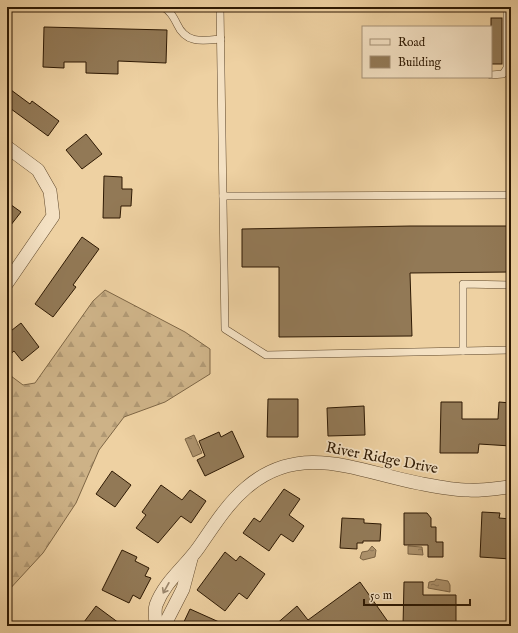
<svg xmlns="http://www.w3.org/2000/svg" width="518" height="633" viewBox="0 0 518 633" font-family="'IM FELL English',serif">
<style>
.forest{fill:url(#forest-firs);stroke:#7e6645}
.water{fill:url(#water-ripples);stroke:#7a6242}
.building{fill:#927956;stroke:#2e1903}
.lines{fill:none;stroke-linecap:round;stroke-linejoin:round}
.lane-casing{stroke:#5e472b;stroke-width:8}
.street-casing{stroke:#5e472b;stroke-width:14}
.lane{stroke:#f4e1c3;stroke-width:7}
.street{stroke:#f4e1c3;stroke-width:13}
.oneway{stroke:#9b876d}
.labels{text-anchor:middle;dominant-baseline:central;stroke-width:3.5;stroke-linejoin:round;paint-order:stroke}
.street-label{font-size:15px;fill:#2e1903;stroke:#f4e1c3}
</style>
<defs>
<pattern id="forest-firs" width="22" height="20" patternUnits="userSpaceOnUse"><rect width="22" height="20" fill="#cdb287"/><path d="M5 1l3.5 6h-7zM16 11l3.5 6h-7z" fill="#b09873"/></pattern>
<pattern id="water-ripples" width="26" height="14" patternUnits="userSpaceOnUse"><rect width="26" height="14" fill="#ad926c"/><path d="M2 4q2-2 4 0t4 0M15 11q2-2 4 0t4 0" fill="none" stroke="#8d7657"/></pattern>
</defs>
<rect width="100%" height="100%" fill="#eed1a2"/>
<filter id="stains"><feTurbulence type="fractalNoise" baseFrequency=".005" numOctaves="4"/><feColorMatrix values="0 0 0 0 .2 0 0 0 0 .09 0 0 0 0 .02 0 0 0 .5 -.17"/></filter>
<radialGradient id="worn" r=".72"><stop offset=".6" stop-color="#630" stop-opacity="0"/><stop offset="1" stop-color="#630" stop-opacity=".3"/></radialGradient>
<path class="forest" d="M105,290L185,332L210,349V374L165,402L124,417L99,450L76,503L43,553L7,592V373L23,385L35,383L93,301Z"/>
<g class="water">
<path d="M194,435L202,453L193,457L185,439Z"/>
<path d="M372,546L376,550L375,557L363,560L360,558L362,552L368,551Z"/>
<path d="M408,546L422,547L423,555L408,554Z"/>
<path d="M436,579L448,581L450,585V592L428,588L429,582L435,581Z"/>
</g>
<g class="building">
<rect x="491" y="18" width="11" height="46"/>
<path d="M44,27L167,30L166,63L118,61V74L86,73V62H64V68L43,67Z"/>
<path d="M7,87L30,104L32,101L59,121L48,136L7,106Z"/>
<path d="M86,134L102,154L82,169L66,150Z"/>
<path d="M104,176L122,177V189H132L131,206H121L120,218H103Z"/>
<path d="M7,202L21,212L7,230Z"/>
<path d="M410,226H511V272L410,273L412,336L279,337V267H242V229Z"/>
<path d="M82,237L99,249L73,285L76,287L53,317L35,304Z"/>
<path d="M21,323L39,347L22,361L14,351L7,357V334Z"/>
<path d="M268,399H298V437H267Z"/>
<path d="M441,402H462V419H498L499,402L511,403V446L479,444L478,453H440Z"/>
<path d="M364,406L365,435L328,436L327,408Z"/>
<path d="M232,431L244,457L205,476L197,460L205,456L199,441L219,432L221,437Z"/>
<path d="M112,471L131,485L115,507L96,494Z"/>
<path d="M161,485L182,500L190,490L206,501L191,523L181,516L158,543L136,528L146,515L142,512Z"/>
<path d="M284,489L300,499L289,515L304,526L293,542L281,534L269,551L243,533L254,518L260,522Z"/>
<path d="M482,512L500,513L499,518L511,519V559L480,557Z"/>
<path d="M404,513H427L431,518V527H436V542H443V557H428V545H404Z"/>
<path d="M342,518L364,519V523L381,524L380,541H363V543H357V549L340,548Z"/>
<path d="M122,550L137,557L135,561L149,568L145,576L151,578L140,599L133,595L129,603L102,590Z"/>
<path d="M225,552L236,561L240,556L265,574L247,599L239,593L225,611L197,590Z"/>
<path d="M360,582L391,626H274L297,606L308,620Z"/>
<path d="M404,582H423V595H456V626H403Z"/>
<path d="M96,606L123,626H81Z"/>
<path d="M190,609L228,626H182Z"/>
</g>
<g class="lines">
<defs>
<g id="lane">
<path d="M7,7H24"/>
<path d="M163,7C170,11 173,16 177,24C186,44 202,41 221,39"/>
<path d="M220,7L225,329L266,355L463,351V284L511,285"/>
<path d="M491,75L503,74L507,68V7"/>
<path d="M223,196L511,195"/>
<path d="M463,351L511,350"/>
</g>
<g id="street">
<path d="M7,147L38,170L50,191L53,216L7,283"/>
<path d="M156,626C156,620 154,611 156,605C165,581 185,567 199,547C213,527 227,504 246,488C300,441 357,471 418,483C434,486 453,490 469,490C483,491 497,488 511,487"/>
<path d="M164,626L183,589L191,559"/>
</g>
</defs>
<use href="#lane" class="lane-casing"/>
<use href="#street" class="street-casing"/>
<use href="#lane" class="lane"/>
<use href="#street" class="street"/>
</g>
<defs><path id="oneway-shaft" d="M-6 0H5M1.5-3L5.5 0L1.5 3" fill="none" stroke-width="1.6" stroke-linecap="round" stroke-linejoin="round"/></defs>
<use class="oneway" href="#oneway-shaft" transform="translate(166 588) rotate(119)"/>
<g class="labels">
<g class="street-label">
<text transform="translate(382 458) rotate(11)">River Ridge Drive</text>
</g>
</g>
<rect width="518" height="633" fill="none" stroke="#eed1a2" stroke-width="24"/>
<rect x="8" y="8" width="502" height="617" fill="none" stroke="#2e1903" stroke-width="2"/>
<rect x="12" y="12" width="494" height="609" fill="none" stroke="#2e1903"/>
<rect x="362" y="26" width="130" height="52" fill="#f4e1c3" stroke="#a59176"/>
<rect x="370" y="39" width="20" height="6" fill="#f4e1c3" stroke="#a59176"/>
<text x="398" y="46" font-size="12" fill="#2e1903">Road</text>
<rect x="370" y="56" width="20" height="12" fill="#927956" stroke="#a59176"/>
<text x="398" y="66" font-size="12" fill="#2e1903">Building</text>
<path d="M364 599v6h106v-6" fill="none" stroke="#2e1903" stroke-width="2"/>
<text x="370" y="599" font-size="12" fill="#2e1903" stroke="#f4e1c3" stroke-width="3" paint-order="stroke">50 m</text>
<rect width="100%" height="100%" filter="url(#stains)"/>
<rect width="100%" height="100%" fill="url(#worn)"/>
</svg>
